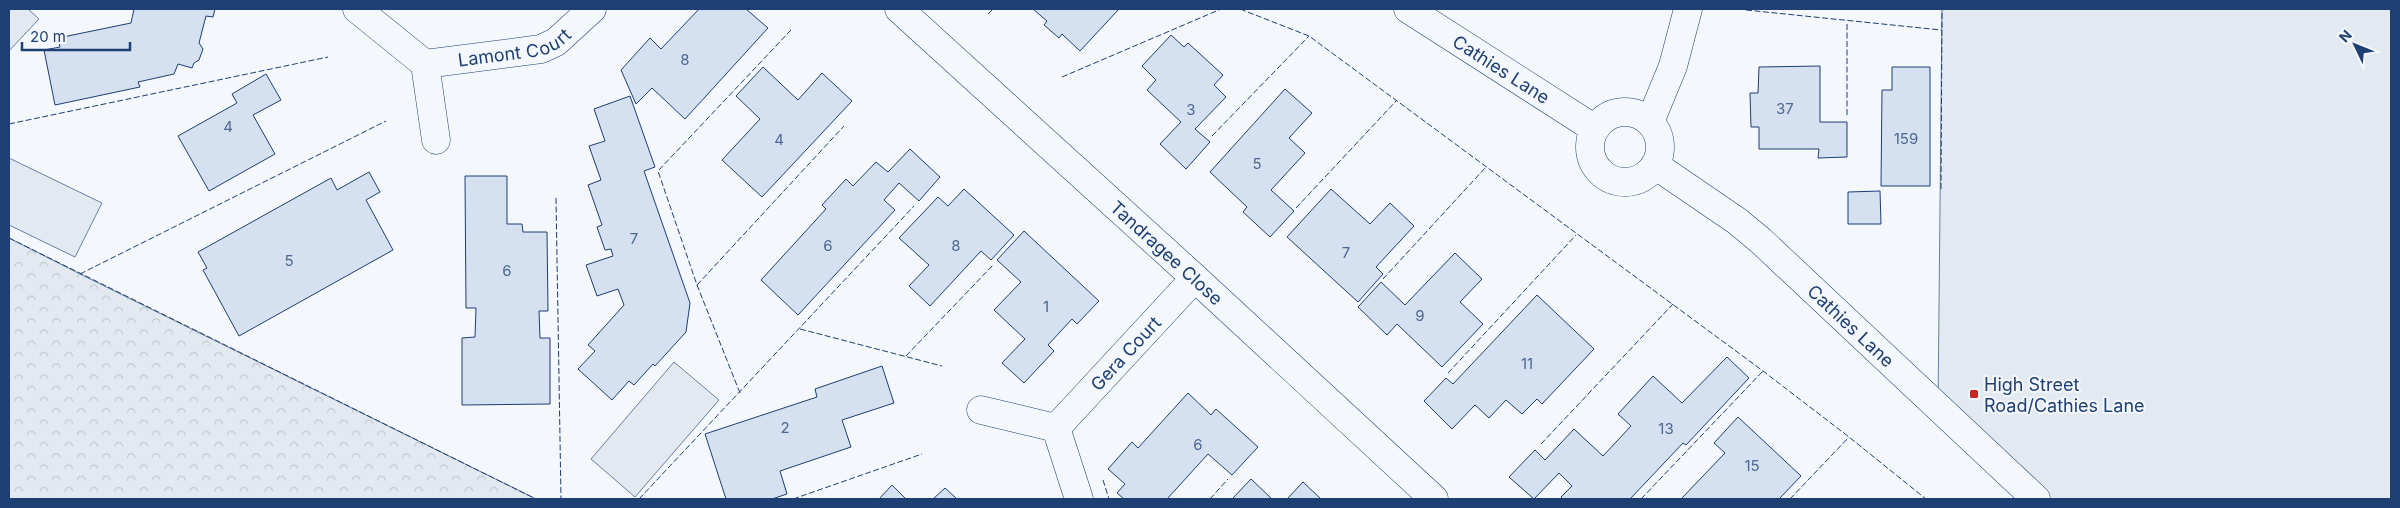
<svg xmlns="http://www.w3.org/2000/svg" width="2400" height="508" viewBox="0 0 2400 508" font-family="Inter,sans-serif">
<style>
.forest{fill:url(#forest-crowns);stroke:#687fa3}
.green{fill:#e3e9f0;stroke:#687fa3}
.building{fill:#d5e0f0;stroke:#1d3f73}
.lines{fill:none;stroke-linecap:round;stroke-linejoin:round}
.street-casing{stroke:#1d3f73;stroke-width:29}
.secondary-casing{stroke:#1d3f73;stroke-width:29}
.street{stroke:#f4f7fb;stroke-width:28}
.secondary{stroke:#f4f7fb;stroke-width:28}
.fence{stroke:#1d3f73;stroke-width:1;stroke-dasharray:6 2.5;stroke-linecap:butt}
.poi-dot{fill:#c62828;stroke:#f4f7fb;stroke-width:2}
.labels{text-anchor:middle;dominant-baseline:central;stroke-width:4;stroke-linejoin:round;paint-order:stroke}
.number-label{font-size:15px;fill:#4b6792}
.street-label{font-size:18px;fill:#1d3f73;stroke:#f4f7fb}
.poi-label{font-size:18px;fill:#1d3f73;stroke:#f4f7fb;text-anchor:start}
</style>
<defs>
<pattern id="forest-crowns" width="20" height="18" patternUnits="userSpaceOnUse" patternTransform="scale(1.25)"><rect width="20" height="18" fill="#e3e9f0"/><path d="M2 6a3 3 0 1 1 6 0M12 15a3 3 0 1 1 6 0" fill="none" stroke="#c2c9d1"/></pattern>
</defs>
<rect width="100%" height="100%" fill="#f4f7fb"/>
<path class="forest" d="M9,238L80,274L536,499H9Z"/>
<g class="green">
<path d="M9,9H28L39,19L9,51Z"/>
<path d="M1942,9H2391V499H2036L1938,407Z"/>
<path d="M9,158L102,203L75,257L9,225Z"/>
<path d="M674,362L719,400L635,497L591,459Z"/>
</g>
<g class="building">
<path d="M134,9H215L213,17L206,16L199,43L203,49L199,60L194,63L192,68L178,64L174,74L138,82L140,87L55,105L44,50L60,47L58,38L131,23Z"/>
<path d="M699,9H746L768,28L685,119L652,88L636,104L621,70L650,38L661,49Z"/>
<path d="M1033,9H1119L1080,51L1062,34L1059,38L1044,25L1047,21Z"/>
<path d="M1171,35L1184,47L1188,43L1223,75L1214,85L1226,97L1195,129L1210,142L1186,169L1160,144L1181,122L1147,90L1156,80L1142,66Z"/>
<path d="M1820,66V122H1847V157L1818,158L1819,149H1759V127H1751L1750,93H1758L1759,67Z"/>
<path d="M763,67L798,100L822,73L852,101L762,197L722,160L760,119L736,96Z"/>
<path d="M1892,67H1930V186H1881L1882,90H1892Z"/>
<path d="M266,74L281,100L253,115L275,154L209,191L178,136L237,103L232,94Z"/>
<path d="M1285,89L1312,113L1289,138L1305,153L1271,190L1294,211L1270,237L1243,212L1247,207L1210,172Z"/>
<path d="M630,96L655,167L644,171L690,303L686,332L655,366L653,364L634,385L629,381L612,400L578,369L595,351L588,345L624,305L618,289L597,296L586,265L613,256L611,249L605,250L597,227L602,225L588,185L601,180L589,146L605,141L594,109Z"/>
<path d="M910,149L940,177L919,201L899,183L884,200L895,210L798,315L761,280L826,209L822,205L846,179L853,186L876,162L888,172Z"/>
<path d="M369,172L380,192L366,200L393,250L239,336L203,270L207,268L198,252L331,178L337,190Z"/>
<path d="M465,176H507V224H522L523,232H547L548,311H539L540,338H550V404L462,405V338L475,337L476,308H466Z"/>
<path d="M964,189L1014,235L991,260L981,251L930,306L909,286L929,265L899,238L938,197L948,206Z"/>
<path d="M1331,189L1370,224L1390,203L1414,226L1376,267L1383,274L1358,302L1287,237Z"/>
<path d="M1880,191L1881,224H1848V192Z"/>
<path d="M1024,231L1099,301L1077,324L1072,319L1048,345L1054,351L1024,383L1002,363L1025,339L994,310L1021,282L997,260Z"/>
<path d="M1455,253L1482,279L1460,302L1483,324L1442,367L1397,324L1387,335L1358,307L1381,282L1405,305Z"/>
<path d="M1537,295L1594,349L1542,404L1537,399L1522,414L1506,400L1489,418L1475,405L1452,429L1424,401L1446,378L1453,384Z"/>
<path d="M1727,357L1749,378L1686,445L1683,443L1630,499H1563L1561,497L1572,486L1559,473L1534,499L1509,477L1535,450L1545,460L1574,429L1603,456L1631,426L1618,414L1653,376L1682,403Z"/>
<path d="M882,366L894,403L842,420L851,447L780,471L787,494L772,499H726L705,434L817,397L815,389Z"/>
<path d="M1188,393L1211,415L1216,409L1258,447L1232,475L1208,454L1167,499H1124L1117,493L1125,484L1108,469L1132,442L1138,448Z"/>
<path d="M1738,417L1801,476L1779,499H1681L1725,453L1714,443Z"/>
<path d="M1251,479L1272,499H1232Z"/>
<path d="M1303,482L1321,499H1287Z"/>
<path d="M892,485L906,499H879Z"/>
<path d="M945,488L957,499H933Z"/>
</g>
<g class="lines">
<defs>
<g id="street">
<path d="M357,9L425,64"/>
<path id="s1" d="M899,9L1195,278L1434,499"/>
<path d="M1650,122L1673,66L1688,9"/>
<path id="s2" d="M436,140L425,64L541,49L556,42L592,9"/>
<path d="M981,410L1056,428L1079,499"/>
<path id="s3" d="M1056,428L1195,278"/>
</g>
<g id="secondary">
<path id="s4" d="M1408,9L1595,129"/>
<circle cx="1625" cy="147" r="35"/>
<path id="s5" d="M1655,165L1737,221L1760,240L2036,499"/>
</g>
</defs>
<use href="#street" class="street-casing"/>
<use href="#secondary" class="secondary-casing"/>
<use href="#street" class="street"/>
<use href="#secondary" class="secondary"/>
<g class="fence">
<path d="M1240,9L1309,36L1763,371L1849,437L1926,499"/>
<path d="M1746,10L1941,30"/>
<path d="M988,14L993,9"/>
<path d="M1062,77L1221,9"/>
<path d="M1847,115V22"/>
<path d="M9,124L328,57"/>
<path d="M1212,136L1309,36"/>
<path d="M1941,189L1942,9"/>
<path d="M556,198L561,499"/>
<path d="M1296,208L1397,100"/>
<path d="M9,238L536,499"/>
<path d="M80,274L386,121"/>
<path d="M1383,279L1486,167"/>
<path d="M697,285L844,126"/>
<path d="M800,329L942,366"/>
<path d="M906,356L994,264"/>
<path d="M1448,373L1576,235"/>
<path d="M740,393L697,285L658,171L791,30"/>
<path d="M1541,444L1673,304"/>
<path d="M1103,480L1109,499"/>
<path d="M639,499L914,206"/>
<path d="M793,499L922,454"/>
<path d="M1210,499L1228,479"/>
<path d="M1641,499L1763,371"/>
<path d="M1790,499L1849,437"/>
</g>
</g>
<rect class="poi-dot" x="1969" y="389" width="10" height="10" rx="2.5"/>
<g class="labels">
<g class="number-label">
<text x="685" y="59">8</text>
<text x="1785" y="108">37</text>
<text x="1191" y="109">3</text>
<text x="228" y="126">4</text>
<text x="1906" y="138">159</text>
<text x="779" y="139">4</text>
<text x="1257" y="163">5</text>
<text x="634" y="238">7</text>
<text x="828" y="245">6</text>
<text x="956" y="245">8</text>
<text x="1346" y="252">7</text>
<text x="289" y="260">5</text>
<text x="507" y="270">6</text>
<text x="1046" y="306">1</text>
<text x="1420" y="315">9</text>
<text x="1527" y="363">11</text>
<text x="785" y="427">2</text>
<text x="1666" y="428">13</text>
<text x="1198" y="444">6</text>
<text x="1752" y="465">15</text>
</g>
<g class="street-label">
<text stroke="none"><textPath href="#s2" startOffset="168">Lamont Court</textPath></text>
<text stroke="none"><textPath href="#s4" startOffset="111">Cathies Lane</textPath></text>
<text stroke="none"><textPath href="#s1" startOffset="362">Tandragee Close</textPath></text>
<text stroke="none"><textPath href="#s5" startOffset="254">Cathies Lane</textPath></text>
<text stroke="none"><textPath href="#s3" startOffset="102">Gera Court</textPath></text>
</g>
<g class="poi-label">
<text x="1984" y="384">High Street<tspan x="1984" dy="21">Road/Cathies Lane</tspan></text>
</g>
</g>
<rect width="2400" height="508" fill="none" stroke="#1d3f73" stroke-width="20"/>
<g transform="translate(2355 45) rotate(313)" stroke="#f4f7fb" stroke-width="4" paint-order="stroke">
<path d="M0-4L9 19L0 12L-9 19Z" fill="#1d3f73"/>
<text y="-8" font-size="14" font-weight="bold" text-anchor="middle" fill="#1d3f73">N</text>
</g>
<path d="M22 42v8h108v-8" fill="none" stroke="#1d3f73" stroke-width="2.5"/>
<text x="30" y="42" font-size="15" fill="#1d3f73" stroke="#f4f7fb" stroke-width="4" paint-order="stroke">20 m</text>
</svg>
